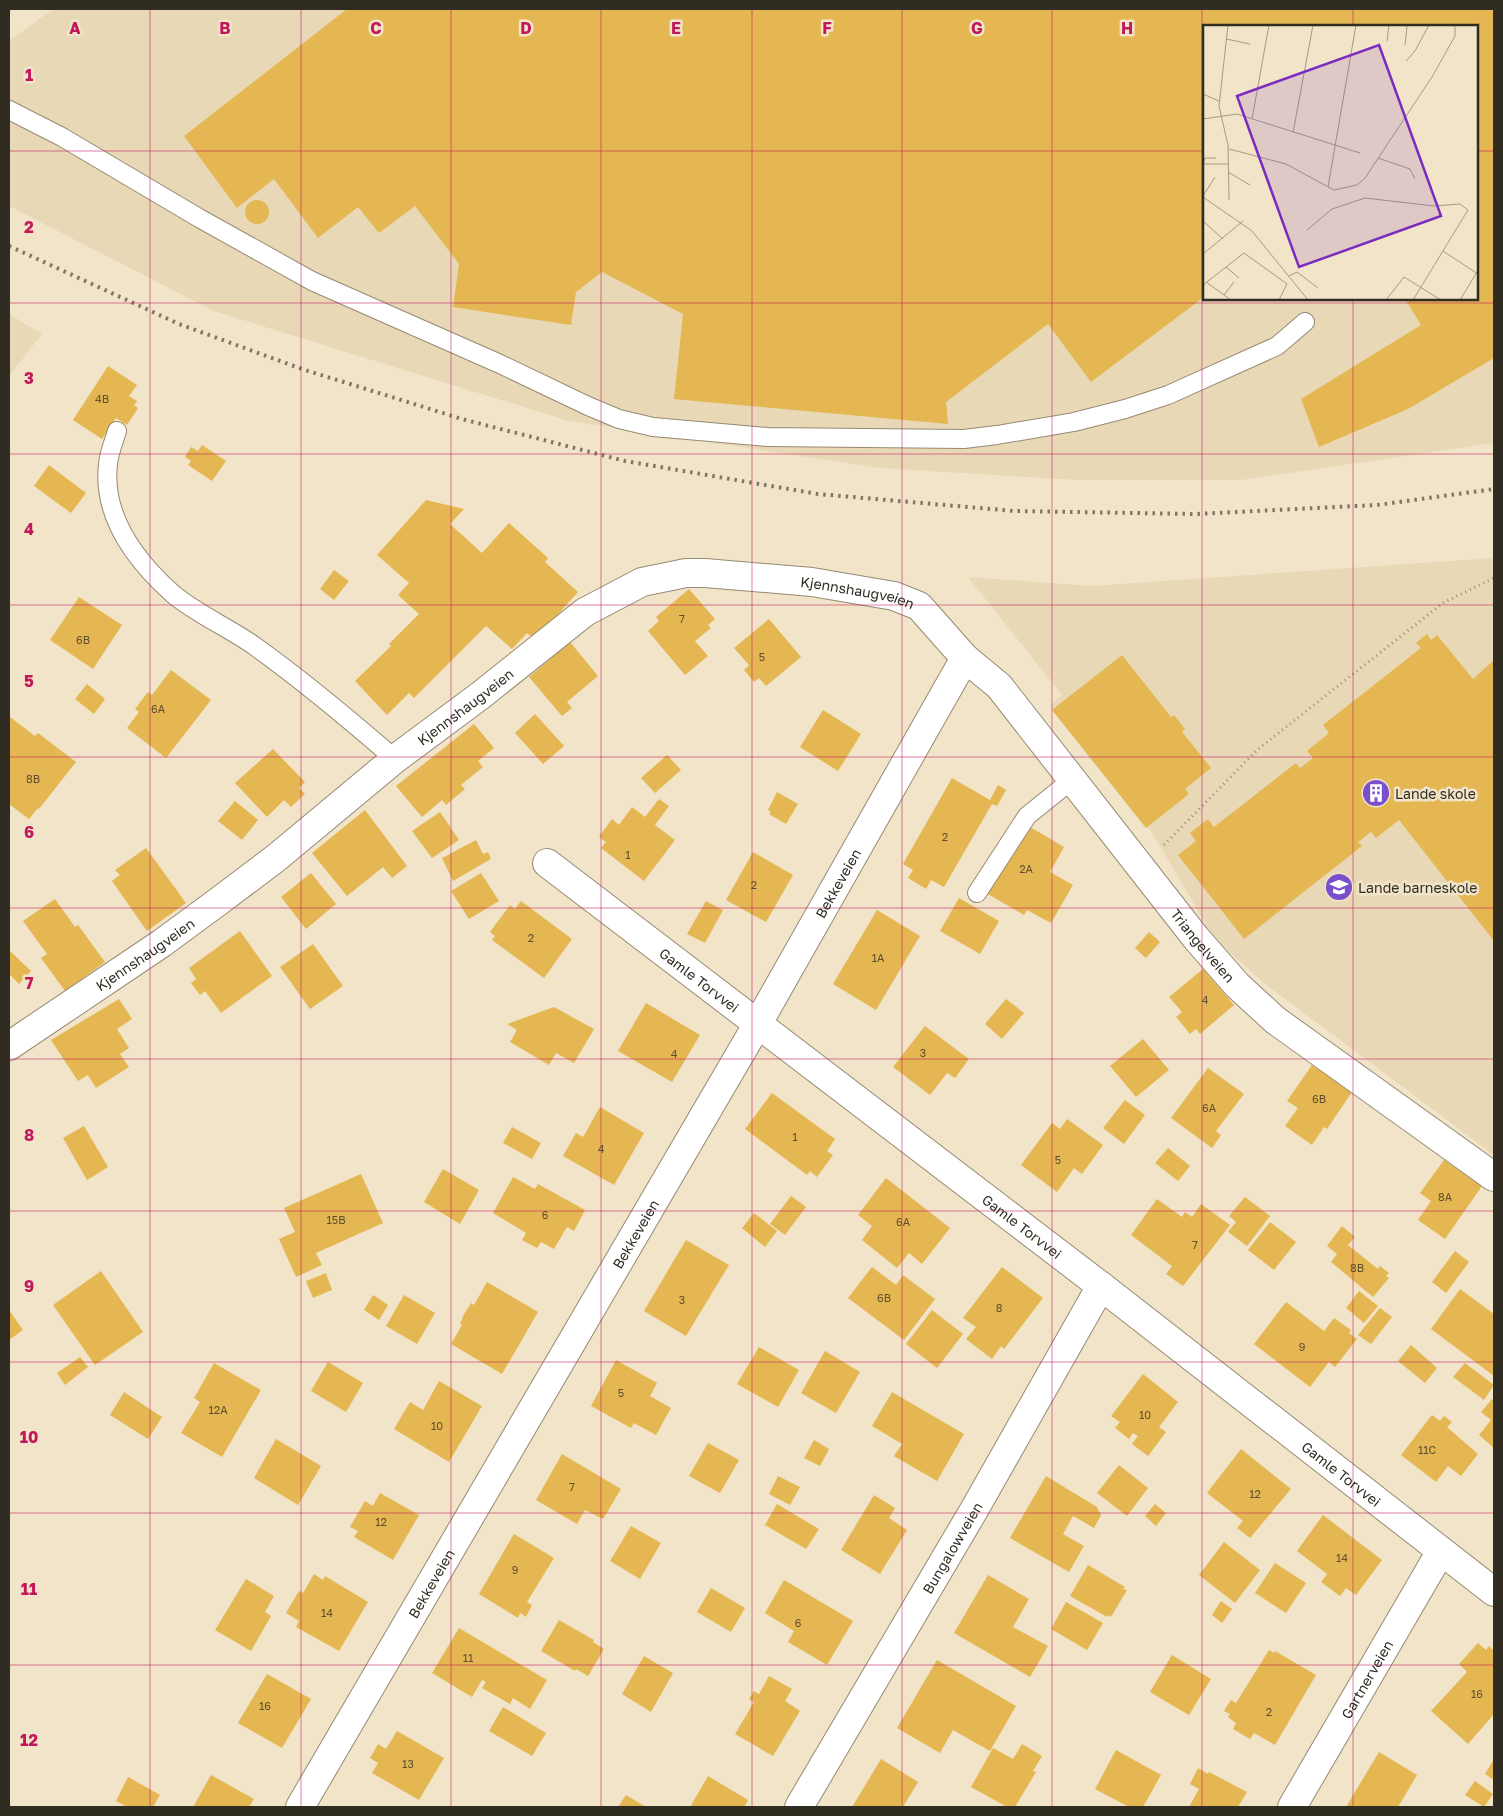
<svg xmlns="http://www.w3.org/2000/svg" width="1503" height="1816" viewBox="0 0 1503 1816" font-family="'Golos Text',sans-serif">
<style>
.built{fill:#e8d8b6;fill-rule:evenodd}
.building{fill:#e4b752}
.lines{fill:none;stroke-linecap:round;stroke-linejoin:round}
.service-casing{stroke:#968a72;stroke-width:20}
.minor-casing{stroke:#968a72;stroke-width:30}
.path{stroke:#988f7c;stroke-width:3;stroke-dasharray:1 4;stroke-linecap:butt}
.service{stroke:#fff;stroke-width:18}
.minor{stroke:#fff;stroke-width:28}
.rail{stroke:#7f7766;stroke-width:4;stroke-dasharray:2.5 5;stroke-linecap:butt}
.grid{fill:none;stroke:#c2185b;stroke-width:1;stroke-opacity:0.55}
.labels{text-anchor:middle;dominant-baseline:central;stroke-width:5;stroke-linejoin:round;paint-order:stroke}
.number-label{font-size:11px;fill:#5e4f2e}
.street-label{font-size:14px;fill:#312c22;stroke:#f1e4c9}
.poi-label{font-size:14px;fill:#312c22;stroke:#f1e4c9;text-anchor:start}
.inset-road{fill:none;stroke:#a49a86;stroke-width:1}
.view{fill:#7b2cbf;fill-opacity:0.15;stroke:#7b2cbf;stroke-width:2.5}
.inset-edge{fill:none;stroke:#312c22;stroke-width:2.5}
.grid-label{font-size:16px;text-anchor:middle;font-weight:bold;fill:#c2185b;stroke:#f1e4c9;stroke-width:5;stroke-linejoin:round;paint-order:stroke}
</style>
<rect width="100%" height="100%" fill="#f1e4c9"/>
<g class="built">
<path d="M53,9H1494V443L1241,480H1077L880,468L569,421L214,311L9,206V41ZM1204,26H1477V299H1204Z"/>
<path d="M9,314L42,334L9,376Z"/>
<path d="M1494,558V1155L1269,987L1215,940L1153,834L1050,706L1062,695L968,577L1092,586Z"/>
</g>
<g class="building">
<path d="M347,9H1491L1494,14V358L1408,409L1319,447L1301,399L1421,325L1405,299H1477V26H1204V297L1091,382L1048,324L946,402L948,424L674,399L683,314L602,272L576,292L571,325L453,307L459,264L415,206L379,233L358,207L318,238L274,179L237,208L184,136Z"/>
<circle cx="257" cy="212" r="12"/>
<path d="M108,366L137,385L129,396L137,401L134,405L138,408L127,425L116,418L102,439L73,420Z"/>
<path d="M202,445L226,461L212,481L188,465L191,461L185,457L191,447L198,451Z"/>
<path d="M49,465L86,493L71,513L34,486Z"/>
<path d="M426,500L464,509L450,524L482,553L509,523L548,558L545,562L578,592L535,640L527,633L512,649L486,626L414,698L409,693L387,715L355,681L391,646L389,644L419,614L398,595L409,583L377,555Z"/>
<path d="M334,570L349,581L334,600L320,589Z"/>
<path d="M689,589L715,619L708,625L711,628L695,641L708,656L685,675L648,631L659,621L656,617Z"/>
<path d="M79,597L122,625L93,669L50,640Z"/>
<path d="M769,619L801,657L766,686L759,678L754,682L744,670L749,665L734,648Z"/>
<path d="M1427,634L1431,640L1437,635L1473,679L1494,660V941L1399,820L1376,838L1371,832L1358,842L1362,846L1244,939L1178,855L1196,841L1190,833L1208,819L1214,827L1296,763L1300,768L1313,758L1307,751L1329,733L1323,725L1421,648L1416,643Z"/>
<path d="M570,642L598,676L567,702L572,708L562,716L529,677Z"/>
<path d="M1122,655L1171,717L1174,715L1185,729L1182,732L1211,768L1185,789L1189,794L1146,828L1052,710Z"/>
<path d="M171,670L211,700L166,758L127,728L139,712L135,709L148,692L152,695Z"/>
<path d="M87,684L105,699L94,714L75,699Z"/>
<path d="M823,710L861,734L838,771L800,747Z"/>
<path d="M535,714L564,746L543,764L515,733Z"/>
<path d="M10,717L35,736L38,733L76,762L39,809L38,808L29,819L9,804Z"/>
<path d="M474,724L494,748L478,761L483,767L461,785L465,789L446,805L442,800L422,817L396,786Z"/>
<path d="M273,749L305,782L299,788L305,794L291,807L284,800L267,817L235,783Z"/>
<path d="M667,755L681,770L655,793L641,778Z"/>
<path d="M952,778L990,800L998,785L1006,790L997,806L992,804L944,887L931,880L926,889L908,878L913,870L903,864Z"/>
<path d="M777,792L798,804L786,824L769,814L771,812L768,810Z"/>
<path d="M659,799L669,806L655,825L675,840L644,881L601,848L606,842L599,837L612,819L619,825L632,807L645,817Z"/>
<path d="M235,801L258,820L242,840L218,821Z"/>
<path d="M365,810L407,866L392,878L383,867L347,896L312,853Z"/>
<path d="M440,812L459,840L432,858L412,831Z"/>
<path d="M1025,824L1064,847L1050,872L1073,885L1051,923L1027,910L1024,915L986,893Z"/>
<path d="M476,840L483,854L488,852L491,859L453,881L442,858Z"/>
<path d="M146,848L186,903L147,931L112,881L120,875L115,870Z"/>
<path d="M753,852L793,875L766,922L726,900Z"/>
<path d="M311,873L336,904L306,929L281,897Z"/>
<path d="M481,873L499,901L469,919L451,891Z"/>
<path d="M959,898L999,921L980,954L940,931Z"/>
<path d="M55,899L75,927L78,925L105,962L65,991L41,958L47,954L23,921Z"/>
<path d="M521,901L572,939L544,978L492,940L495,936L490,932L510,905L515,909Z"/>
<path d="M706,901L723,910L705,943L687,934Z"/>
<path d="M877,910L920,936L876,1010L833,984Z"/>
<path d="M240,931L272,976L221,1013L205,991L200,995L191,983L196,979L189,968Z"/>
<path d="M1149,932L1160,942L1146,958L1135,948Z"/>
<path d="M313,944L343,986L310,1009L280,967Z"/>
<path d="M9,950L31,971L19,984L9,974Z"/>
<path d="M1203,969L1234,1005L1200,1034L1196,1029L1190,1034L1176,1017L1182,1012L1169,997Z"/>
<path d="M119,999L132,1019L117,1029L129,1048L120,1054L129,1067L96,1088L88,1075L78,1081L51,1040Z"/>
<path d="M1006,999L1024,1013L1002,1039L985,1024Z"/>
<path d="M646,1003L700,1035L672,1082L618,1051Z"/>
<path d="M554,1007L594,1029L574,1063L556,1053L549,1065L510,1042L517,1030L507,1024Z"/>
<path d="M925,1026L969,1059L955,1078L947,1073L930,1095L893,1067Z"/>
<path d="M1143,1039L1169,1070L1136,1097L1110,1066Z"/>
<path d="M1312,1065L1352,1092L1327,1129L1324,1127L1312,1145L1285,1126L1298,1108L1287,1101Z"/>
<path d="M1208,1068L1244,1094L1216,1131L1221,1135L1212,1148L1171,1118Z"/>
<path d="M772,1093L835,1139L827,1151L833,1155L817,1177L810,1171L807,1175L745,1129Z"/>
<path d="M1125,1100L1145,1115L1124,1144L1103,1128Z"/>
<path d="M600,1107L644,1133L614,1185L563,1156L576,1133L583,1137Z"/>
<path d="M1067,1119L1103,1145L1082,1174L1074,1168L1057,1192L1021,1165L1052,1123L1060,1129Z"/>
<path d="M84,1126L108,1167L87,1180L63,1138Z"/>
<path d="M512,1127L541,1143L532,1159L503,1143Z"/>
<path d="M1168,1148L1190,1166L1178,1181L1155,1163Z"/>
<path d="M1444,1160L1482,1186L1445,1239L1418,1220L1431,1201L1420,1193Z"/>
<path d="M443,1169L479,1190L460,1224L424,1202Z"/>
<path d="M361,1174L383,1223L316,1253L322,1265L296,1277L279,1239L295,1232L284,1208Z"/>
<path d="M513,1177L535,1189L538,1184L585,1210L574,1231L567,1227L554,1249L541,1242L537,1248L522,1240L526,1233L493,1213Z"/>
<path d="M886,1178L950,1228L922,1264L909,1253L897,1268L862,1240L872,1226L858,1215Z"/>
<path d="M791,1196L806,1207L785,1235L770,1224Z"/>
<path d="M1245,1197L1270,1216L1247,1246L1228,1232L1236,1222L1229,1216Z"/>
<path d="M1157,1199L1182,1217L1185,1212L1192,1217L1201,1204L1230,1225L1183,1286L1166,1274L1172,1266L1131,1235Z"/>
<path d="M754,1213L777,1231L765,1247L742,1228Z"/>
<path d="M1270,1222L1296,1242L1274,1270L1248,1250Z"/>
<path d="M1342,1226L1355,1237L1348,1245L1378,1269L1380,1266L1389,1273L1386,1276L1389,1278L1373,1297L1331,1262L1337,1254L1327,1246Z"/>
<path d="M686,1240L729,1265L686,1336L644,1311Z"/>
<path d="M1455,1251L1469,1262L1446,1293L1432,1282Z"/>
<path d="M872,1267L896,1285L903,1275L935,1299L904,1340L848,1298Z"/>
<path d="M1002,1267L1043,1298L1004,1349L1001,1346L992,1359L966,1339L976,1327L963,1318Z"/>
<path d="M101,1271L143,1332L95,1365L53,1305Z"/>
<path d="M326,1273L332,1290L313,1298L306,1281Z"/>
<path d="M487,1282L538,1312L502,1374L451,1344L462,1325L460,1324L464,1314L471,1303L474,1305Z"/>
<path d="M1460,1289L1494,1314V1376L1431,1329Z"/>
<path d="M1359,1291L1378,1306L1364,1323L1346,1308Z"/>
<path d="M373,1295L388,1305L379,1320L364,1310Z"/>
<path d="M404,1295L435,1313L417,1344L386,1326Z"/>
<path d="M1286,1302L1324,1331L1334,1318L1351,1330L1349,1333L1357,1339L1335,1367L1329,1362L1310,1387L1254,1344Z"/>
<path d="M1380,1308L1392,1317L1371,1344L1358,1335Z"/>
<path d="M9,1310L23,1330L9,1340Z"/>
<path d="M932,1310L963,1334L937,1368L906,1344Z"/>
<path d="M1411,1345L1437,1368L1425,1383L1398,1361Z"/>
<path d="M759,1347L799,1370L778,1407L737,1384Z"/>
<path d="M825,1351L860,1372L836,1413L801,1393Z"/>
<path d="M80,1357L88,1367L65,1385L57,1373Z"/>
<path d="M616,1360L657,1383L650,1396L671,1408L656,1435L634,1423L631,1428L591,1406Z"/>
<path d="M328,1362L363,1383L346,1412L311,1391Z"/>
<path d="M214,1363L261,1390L222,1457L181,1433L200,1402L194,1398Z"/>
<path d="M1465,1363L1494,1385L1484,1400L1453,1377Z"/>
<path d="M1143,1374L1178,1402L1159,1427L1166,1432L1148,1456L1132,1444L1138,1436L1133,1433L1129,1439L1115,1428L1120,1422L1111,1416Z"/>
<path d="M439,1381L482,1406L449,1462L394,1429L410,1402L423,1410Z"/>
<path d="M124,1392L162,1417L148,1439L110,1415Z"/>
<path d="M892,1392L964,1434L937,1481L894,1456L902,1444L872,1426Z"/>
<path d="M1492,1399L1494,1401V1448L1479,1435L1491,1420L1481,1412Z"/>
<path d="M1432,1415L1440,1421L1444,1416L1452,1422L1447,1427L1478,1454L1461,1476L1448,1466L1436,1482L1401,1455Z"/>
<path d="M276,1439L321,1466L298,1505L254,1478Z"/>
<path d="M814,1440L829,1449L820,1466L804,1458Z"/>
<path d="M708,1443L739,1460L720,1493L689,1476Z"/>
<path d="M1241,1449L1291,1489L1250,1538L1237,1528L1243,1521L1207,1493Z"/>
<path d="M562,1454L621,1489L603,1519L585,1510L577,1524L536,1500Z"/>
<path d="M1119,1465L1148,1488L1127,1516L1097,1493Z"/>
<path d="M778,1476L800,1487L790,1505L769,1494Z"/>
<path d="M1046,1476L1097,1507L1101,1515L1094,1528L1073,1516L1063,1534L1084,1546L1069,1572L1010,1538Z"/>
<path d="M380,1493L419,1515L393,1560L354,1537L358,1531L350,1527L365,1501L373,1506Z"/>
<path d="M874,1495L895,1508L889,1518L907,1530L880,1574L841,1550Z"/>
<path d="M777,1504L819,1529L806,1549L765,1525Z"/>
<path d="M1155,1504L1166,1513L1156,1526L1145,1516Z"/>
<path d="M1323,1515L1382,1560L1356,1595L1346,1588L1340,1596L1321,1582L1327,1574L1297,1551Z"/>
<path d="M631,1526L661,1543L640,1579L610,1561Z"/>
<path d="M514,1534L554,1558L527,1602L532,1605L526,1617L520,1613L518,1618L479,1594Z"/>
<path d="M1224,1542L1260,1570L1235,1603L1199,1575Z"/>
<path d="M1275,1563L1306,1583L1286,1613L1255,1593Z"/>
<path d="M1088,1565L1125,1587L1123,1589L1127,1590L1111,1617L1108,1615L1107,1617L1070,1596Z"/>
<path d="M314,1574L323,1580L325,1576L368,1602L339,1651L296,1627L299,1621L286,1613L299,1591L303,1593Z"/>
<path d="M988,1575L1029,1599L1013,1627L1048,1646L1030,1677L954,1633Z"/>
<path d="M246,1579L274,1596L265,1612L271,1616L251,1651L215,1630Z"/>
<path d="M784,1580L853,1621L827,1665L788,1642L794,1631L765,1613Z"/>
<path d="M711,1588L745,1608L731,1632L697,1612Z"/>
<path d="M1221,1601L1232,1609L1222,1623L1212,1615Z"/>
<path d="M1066,1602L1103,1623L1087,1650L1051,1629Z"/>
<path d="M559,1620L594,1640L593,1642L604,1649L588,1676L576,1669L575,1671L541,1651Z"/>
<path d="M459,1628L547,1680L530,1709L513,1698L510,1704L482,1688L486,1682L482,1680L472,1697L432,1673Z"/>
<path d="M1478,1643L1486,1650L1489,1646L1494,1651V1714L1468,1744L1431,1711L1467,1672L1459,1664Z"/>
<path d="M1269,1650L1274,1653L1275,1651L1316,1675L1275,1745L1254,1733L1250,1739L1233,1729L1236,1723L1228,1717L1230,1714L1224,1711L1231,1700L1236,1703Z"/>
<path d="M1172,1655L1211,1679L1189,1715L1150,1692Z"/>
<path d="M644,1656L673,1673L651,1712L622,1694Z"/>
<path d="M937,1660L1016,1706L990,1751L953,1730L940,1753L897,1728Z"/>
<path d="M267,1674L311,1699L282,1748L238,1723Z"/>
<path d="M769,1676L792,1689L785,1701L800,1711L773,1756L735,1734L754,1702L749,1699L754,1691L759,1694Z"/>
<path d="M503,1707L546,1733L532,1756L489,1731Z"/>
<path d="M397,1731L444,1758L419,1800L372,1773L378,1763L370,1758L378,1744L386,1749Z"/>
<path d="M1022,1744L1042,1756L1033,1771L1036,1772L1015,1807H1007L971,1787L993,1748L1013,1759Z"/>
<path d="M1116,1750L1161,1775L1143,1807H1129L1095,1789Z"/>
<path d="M1379,1752L1417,1775L1398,1807H1346Z"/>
<path d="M881,1759L918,1782L903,1807H852Z"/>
<path d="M1494,1759V1780L1485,1774Z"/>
<path d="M1198,1768L1208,1774L1209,1772L1247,1792L1238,1807H1189L1199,1789L1190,1784Z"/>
<path d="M211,1775L254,1799L249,1807H193Z"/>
<path d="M708,1776L748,1800L744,1807H690Z"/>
<path d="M128,1777L160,1795L153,1807H127L116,1801Z"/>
<path d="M1475,1781L1493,1794L1484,1807L1465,1795Z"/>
<path d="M626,1795L646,1807H618Z"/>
</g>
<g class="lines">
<defs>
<g id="service">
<path d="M9,110L62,137L199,218L312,281L500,364L588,406L619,419L653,427L767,437L964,439L997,435L1074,422L1125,409L1168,395L1277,346L1305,322"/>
<path d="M117,431C114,441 109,453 108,464C102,516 136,561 173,594C198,615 230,628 256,647C305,682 350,720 395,759"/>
<path d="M977,893L1027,816L1073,779"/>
</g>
<g id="minor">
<path id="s1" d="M547,863L1101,1286L1494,1592"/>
<path id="s2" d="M9,1046L162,943L219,901L276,858L395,759L481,695L585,612L642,582L686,573H705L812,582L894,596L919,606L965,658L999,686L1196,938L1237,985L1275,1020L1494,1177"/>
<path id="s3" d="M300,1807L757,1025L965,658"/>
<path id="s4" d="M799,1807L974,1510L1101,1286"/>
<path id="s5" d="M1292,1807L1441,1551"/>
</g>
</defs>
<use href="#service" class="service-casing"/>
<use href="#minor" class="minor-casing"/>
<path class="path" d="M1164,845L1257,750L1443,603L1494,578"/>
<use href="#service" class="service"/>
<use href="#minor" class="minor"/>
<path class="rail" d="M9,246L179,324L302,369L462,419L625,461L818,494L1014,511L1196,514L1377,505L1494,489"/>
</g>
<path class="grid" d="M150,9V1807M301,9V1807M451,9V1807M601,9V1807M752,9V1807M902,9V1807M1052,9V1807M1202,9V1807M1353,9V26M9,151H1204M1477,151H1494M1353,299V1807M9,303H1494M9,454H1494M9,605H1494M9,757H1494M9,908H1494M9,1059H1494M9,1211H1494M9,1362H1494M9,1513H1494M9,1665H1494"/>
<defs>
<symbol id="building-disc" viewBox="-11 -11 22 22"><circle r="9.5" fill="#7950c9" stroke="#f1e4c9"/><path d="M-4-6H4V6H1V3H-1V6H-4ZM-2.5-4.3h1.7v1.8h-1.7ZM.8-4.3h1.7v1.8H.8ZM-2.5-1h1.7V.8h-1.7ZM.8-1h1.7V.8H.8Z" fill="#fff"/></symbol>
<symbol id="school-disc" viewBox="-11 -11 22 22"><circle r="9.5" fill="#7950c9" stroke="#f1e4c9"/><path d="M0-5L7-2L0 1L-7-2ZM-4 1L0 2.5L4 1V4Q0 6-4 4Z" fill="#fff"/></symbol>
</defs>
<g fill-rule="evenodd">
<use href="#building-disc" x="1360" y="777" width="32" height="32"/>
<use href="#school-disc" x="1323" y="871" width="32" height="32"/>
</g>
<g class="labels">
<g class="number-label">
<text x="102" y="398">4B</text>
<text x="682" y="618">7</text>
<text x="83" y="639">6B</text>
<text x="762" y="656">5</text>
<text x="158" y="708">6A</text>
<text x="33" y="778">8B</text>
<text x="945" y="836">2</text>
<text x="628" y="854">1</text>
<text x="1026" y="868">2A</text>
<text x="754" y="884">2</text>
<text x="531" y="937">2</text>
<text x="878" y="957">1A</text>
<text x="1205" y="999">4</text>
<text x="923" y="1052">3</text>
<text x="674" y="1053">4</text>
<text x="1319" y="1098">6B</text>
<text x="1209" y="1107">6A</text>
<text x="795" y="1136">1</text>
<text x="601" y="1148">4</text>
<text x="1058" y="1159">5</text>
<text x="1445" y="1196">8A</text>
<text x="545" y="1214">6</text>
<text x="336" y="1219">15B</text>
<text x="903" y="1221">6A</text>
<text x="1195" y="1244">7</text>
<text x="1357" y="1267">8B</text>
<text x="884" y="1297">6B</text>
<text x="682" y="1299">3</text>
<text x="999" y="1307">8</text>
<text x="1302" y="1346">9</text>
<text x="621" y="1392">5</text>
<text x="218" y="1409">12A</text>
<text x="1145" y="1414">10</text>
<text x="437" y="1425">10</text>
<text x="1427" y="1449">11C</text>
<text x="572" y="1486">7</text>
<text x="1255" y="1493">12</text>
<text x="381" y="1521">12</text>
<text x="1342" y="1557">14</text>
<text x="515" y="1569">9</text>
<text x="327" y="1612">14</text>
<text x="798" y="1622">6</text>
<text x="468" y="1657">11</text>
<text x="1477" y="1693">16</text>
<text x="265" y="1705">16</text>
<text x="1269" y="1711">2</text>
<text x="408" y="1763">13</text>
</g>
<g class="street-label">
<text stroke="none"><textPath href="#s2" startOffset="1004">Kjennshaugveien</textPath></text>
<text stroke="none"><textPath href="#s2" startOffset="569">Kjennshaugveien</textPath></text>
<text stroke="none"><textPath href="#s3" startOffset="1069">Bekkeveien</textPath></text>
<text stroke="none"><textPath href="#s2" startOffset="1511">Triangelveien</textPath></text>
<text stroke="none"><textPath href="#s2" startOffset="164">Kjennshaugveien</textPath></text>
<text stroke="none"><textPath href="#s1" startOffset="192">Gamle Torvvei</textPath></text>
<text stroke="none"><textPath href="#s1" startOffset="598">Gamle Torvvei</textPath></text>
<text stroke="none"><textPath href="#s3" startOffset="664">Bekkeveien</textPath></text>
<text stroke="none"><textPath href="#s1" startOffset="1002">Gamle Torvvei</textPath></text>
<text stroke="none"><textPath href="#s4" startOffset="301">Bungalowveien</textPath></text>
<text stroke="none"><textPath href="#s3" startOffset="259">Bekkeveien</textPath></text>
<text stroke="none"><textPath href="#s5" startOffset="148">Gartnerveien</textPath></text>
</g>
<g class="poi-label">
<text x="1395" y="793">Lande skole</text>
<text x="1358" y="887">Lande barneskole</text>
</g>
</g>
<g transform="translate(1203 25)">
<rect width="275" height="275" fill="#f1e4c9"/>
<path class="inset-road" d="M25,0L16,81L25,120L26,175M234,0H255M23,14L47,19M184,16L186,0M202,20L204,1M203,36L212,26L226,0M0,69L16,76M0,94L34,89L157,128M49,94L66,0M90,108L110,0M26,124L83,139L131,165L154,160L162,153L229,52L252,11V1M175,133L207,144L212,154M0,139H26M0,139L2,133H13M25,147L47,160M125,162L153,0M0,171L12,152M0,172L49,206L105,275M0,196L20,214M104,205L129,184L162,173L231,181L257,179L265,185M240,226L275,249M0,229L40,196M23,242L36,253M86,251L94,247L115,263M3,257L28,275M0,260L41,228L84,259L76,275M21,270L31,257M183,275L201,252L238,275M210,275L265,185M257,275L274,247"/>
<path class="view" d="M176,20L238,191L96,242L34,71Z"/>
<rect width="275" height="275" class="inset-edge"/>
</g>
<g class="grid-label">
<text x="75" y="34">A</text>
<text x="225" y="34">B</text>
<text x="376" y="34">C</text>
<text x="526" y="34">D</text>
<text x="676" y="34">E</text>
<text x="827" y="34">F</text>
<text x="977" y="34">G</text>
<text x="1127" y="34">H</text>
<text x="29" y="81">1</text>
<text x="29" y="233">2</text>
<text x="29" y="384">3</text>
<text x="29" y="535">4</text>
<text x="29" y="687">5</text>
<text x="29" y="838">6</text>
<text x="29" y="989">7</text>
<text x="29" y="1141">8</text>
<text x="29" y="1292">9</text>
<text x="29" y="1443">10</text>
<text x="29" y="1595">11</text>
<text x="29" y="1746">12</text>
</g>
<rect width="1503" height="1816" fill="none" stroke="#312c22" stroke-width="20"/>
</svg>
